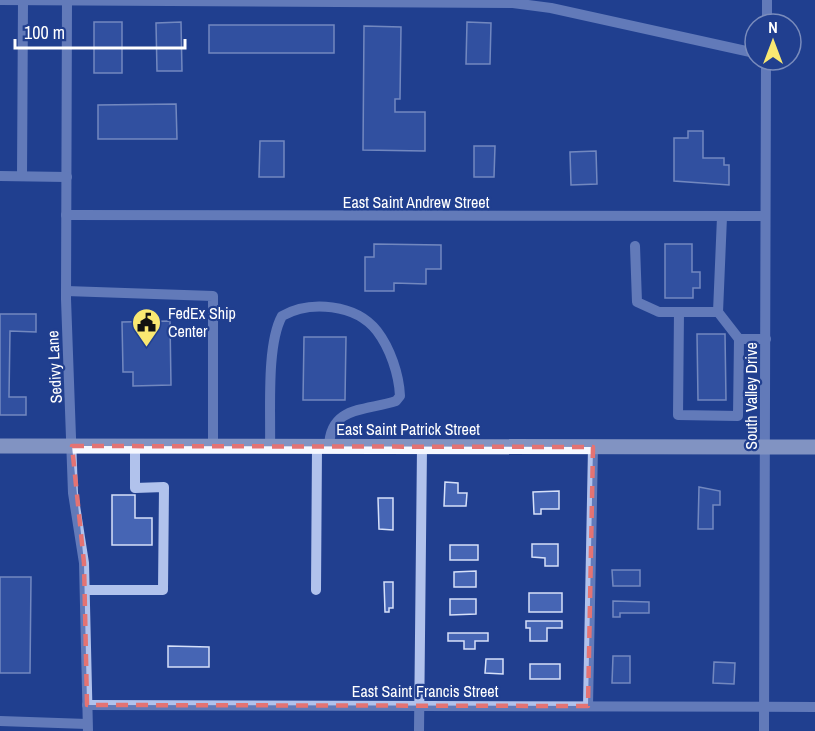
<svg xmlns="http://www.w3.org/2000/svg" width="815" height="731" viewBox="0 0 815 731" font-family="'Archivo Narrow',sans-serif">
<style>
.building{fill:#4665b4;stroke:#d6e0f9;stroke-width:1.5}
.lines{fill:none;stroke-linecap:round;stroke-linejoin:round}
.minor{stroke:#b1c2ec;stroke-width:10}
.major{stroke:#f6f8ff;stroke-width:15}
.marked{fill:none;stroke:#e47373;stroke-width:4.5;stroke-dasharray:12 8;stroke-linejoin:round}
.labels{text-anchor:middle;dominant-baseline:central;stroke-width:4.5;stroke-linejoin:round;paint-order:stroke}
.street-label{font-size:16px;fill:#fff;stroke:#213f8f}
.poi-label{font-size:16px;fill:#fff;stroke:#213f8f;text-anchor:start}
</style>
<rect width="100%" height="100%" fill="#213f8f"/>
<g class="building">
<rect x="94" y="22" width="28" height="51"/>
<path d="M181,22L182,71H157L156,23Z"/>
<path d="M467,22L491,23L490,64H466Z"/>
<rect x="209" y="25" width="125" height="28"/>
<path d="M364,26L401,27L400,99H395V112H425V151L363,150Z"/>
<path d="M176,104L177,139H98V105Z"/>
<path d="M688,131H703V158H724V165H729V185L674,181V138H688Z"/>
<path d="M260,141H284V177H259Z"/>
<path d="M474,146H495L494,177H474Z"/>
<path d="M596,151L597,184L571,185L570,152Z"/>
<path d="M374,244L441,245V269H426V284L394,283V291H365V257H374Z"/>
<path d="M665,244H692V272H700V288H693V298H665Z"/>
<path d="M0,314H36V332L10,331L9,397H26V415H0Z"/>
<path d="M170,321L171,385L133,386V372H123L122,322Z"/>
<path d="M697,334H725L726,400H698Z"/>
<path d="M304,337H346L345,400H303Z"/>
<path d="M445,482L458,483V493H467L466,506H444Z"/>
<path d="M699,487L720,491V505H713V529H698Z"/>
<path d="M559,491V509H541V514H534L533,492Z"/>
<path d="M112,495H135V518H152V545H112Z"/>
<path d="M378,498H393V530L379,529Z"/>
<path d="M532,544H558V566H545V558L532,557Z"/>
<rect x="450" y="545" width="28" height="15"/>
<path d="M612,570H640V586H613Z"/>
<path d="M476,571V587H454V572Z"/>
<path d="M0,577H31L30,673H0Z"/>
<path d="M384,582H393V608H389V612H385Z"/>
<rect x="529" y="593" width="33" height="19"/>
<path d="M450,599H476V614L450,615Z"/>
<path d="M613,601L649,602V613H620V617H613Z"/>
<path d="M526,621H562V628H547V641H530V628H526Z"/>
<path d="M448,633H488V641H475V649H464V641H448Z"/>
<path d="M168,646L209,647V667H168Z"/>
<path d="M613,656H630V683H612Z"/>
<path d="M486,659H503V674L485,673Z"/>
<path d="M714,662L735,663L734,684L713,683Z"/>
<rect x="530" y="664" width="30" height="15"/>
</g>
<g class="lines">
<g class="minor">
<path d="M0,0L513,3L551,8L755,53"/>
<path d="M67,0L66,299L73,493L84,563L88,731"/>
<path d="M767,24V0"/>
<path d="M0,176L67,177"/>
<path d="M22,176L23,1"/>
<path d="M66,215L765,216"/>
<path d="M722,217L718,312L739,339H766"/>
<path d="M635,246L637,302L659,312H679"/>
<path d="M66,291L213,296V446"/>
<path d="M718,312H679L678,415L738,416L739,339"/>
<path d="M270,447C271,412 266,345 282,316C310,300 356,304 377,331C390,348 399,374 400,396L396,401C366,411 330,405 329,447"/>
<path d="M85,590H163L164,487L135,488V446"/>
<path d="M316,590L317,447"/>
<path d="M87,705L815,707"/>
<path d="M588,706L593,447"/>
<path d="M0,721L87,724"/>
<path d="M419,731L422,447"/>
<path d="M764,731L766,60"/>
</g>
<path class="major" d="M0,446L815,447"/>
</g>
<path d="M0 0H815V731H0ZM72,446L593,447L588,706L87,705L84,563Z" fill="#213f8f" fill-opacity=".55" fill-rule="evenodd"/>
<path class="marked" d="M72,446L593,447L588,706L87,705L84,563Z"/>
<defs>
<symbol id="civic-pin" viewBox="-11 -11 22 30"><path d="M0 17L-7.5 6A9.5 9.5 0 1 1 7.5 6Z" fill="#f9e872" stroke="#213f8f"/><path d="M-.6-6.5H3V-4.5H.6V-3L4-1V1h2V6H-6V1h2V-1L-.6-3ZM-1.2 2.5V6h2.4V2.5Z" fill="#111"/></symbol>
</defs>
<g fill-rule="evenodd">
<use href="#civic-pin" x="130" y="306" width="33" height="45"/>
</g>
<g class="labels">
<g class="street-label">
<text x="416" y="202">East Saint Andrew Street</text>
<text transform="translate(54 367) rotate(-93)">Sedivy Lane</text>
<text transform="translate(751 396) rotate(-90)">South Valley Drive</text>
<text x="408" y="429">East Saint Patrick Street</text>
<text x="425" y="691">East Saint Francis Street</text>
</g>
<g class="poi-label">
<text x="168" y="313">FedEx Ship<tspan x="168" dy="18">Center</tspan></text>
</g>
</g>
<g transform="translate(773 42)"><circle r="28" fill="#213f8f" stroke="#7a8cbc" stroke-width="1.5"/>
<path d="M0-4.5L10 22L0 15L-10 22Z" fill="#f9e872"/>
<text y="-9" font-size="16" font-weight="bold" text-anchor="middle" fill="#ffffff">N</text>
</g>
<path d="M15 39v9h170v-9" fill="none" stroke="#ffffff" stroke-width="3"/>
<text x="24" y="39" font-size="18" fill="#ffffff" stroke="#213f8f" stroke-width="4.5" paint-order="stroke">100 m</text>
</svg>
